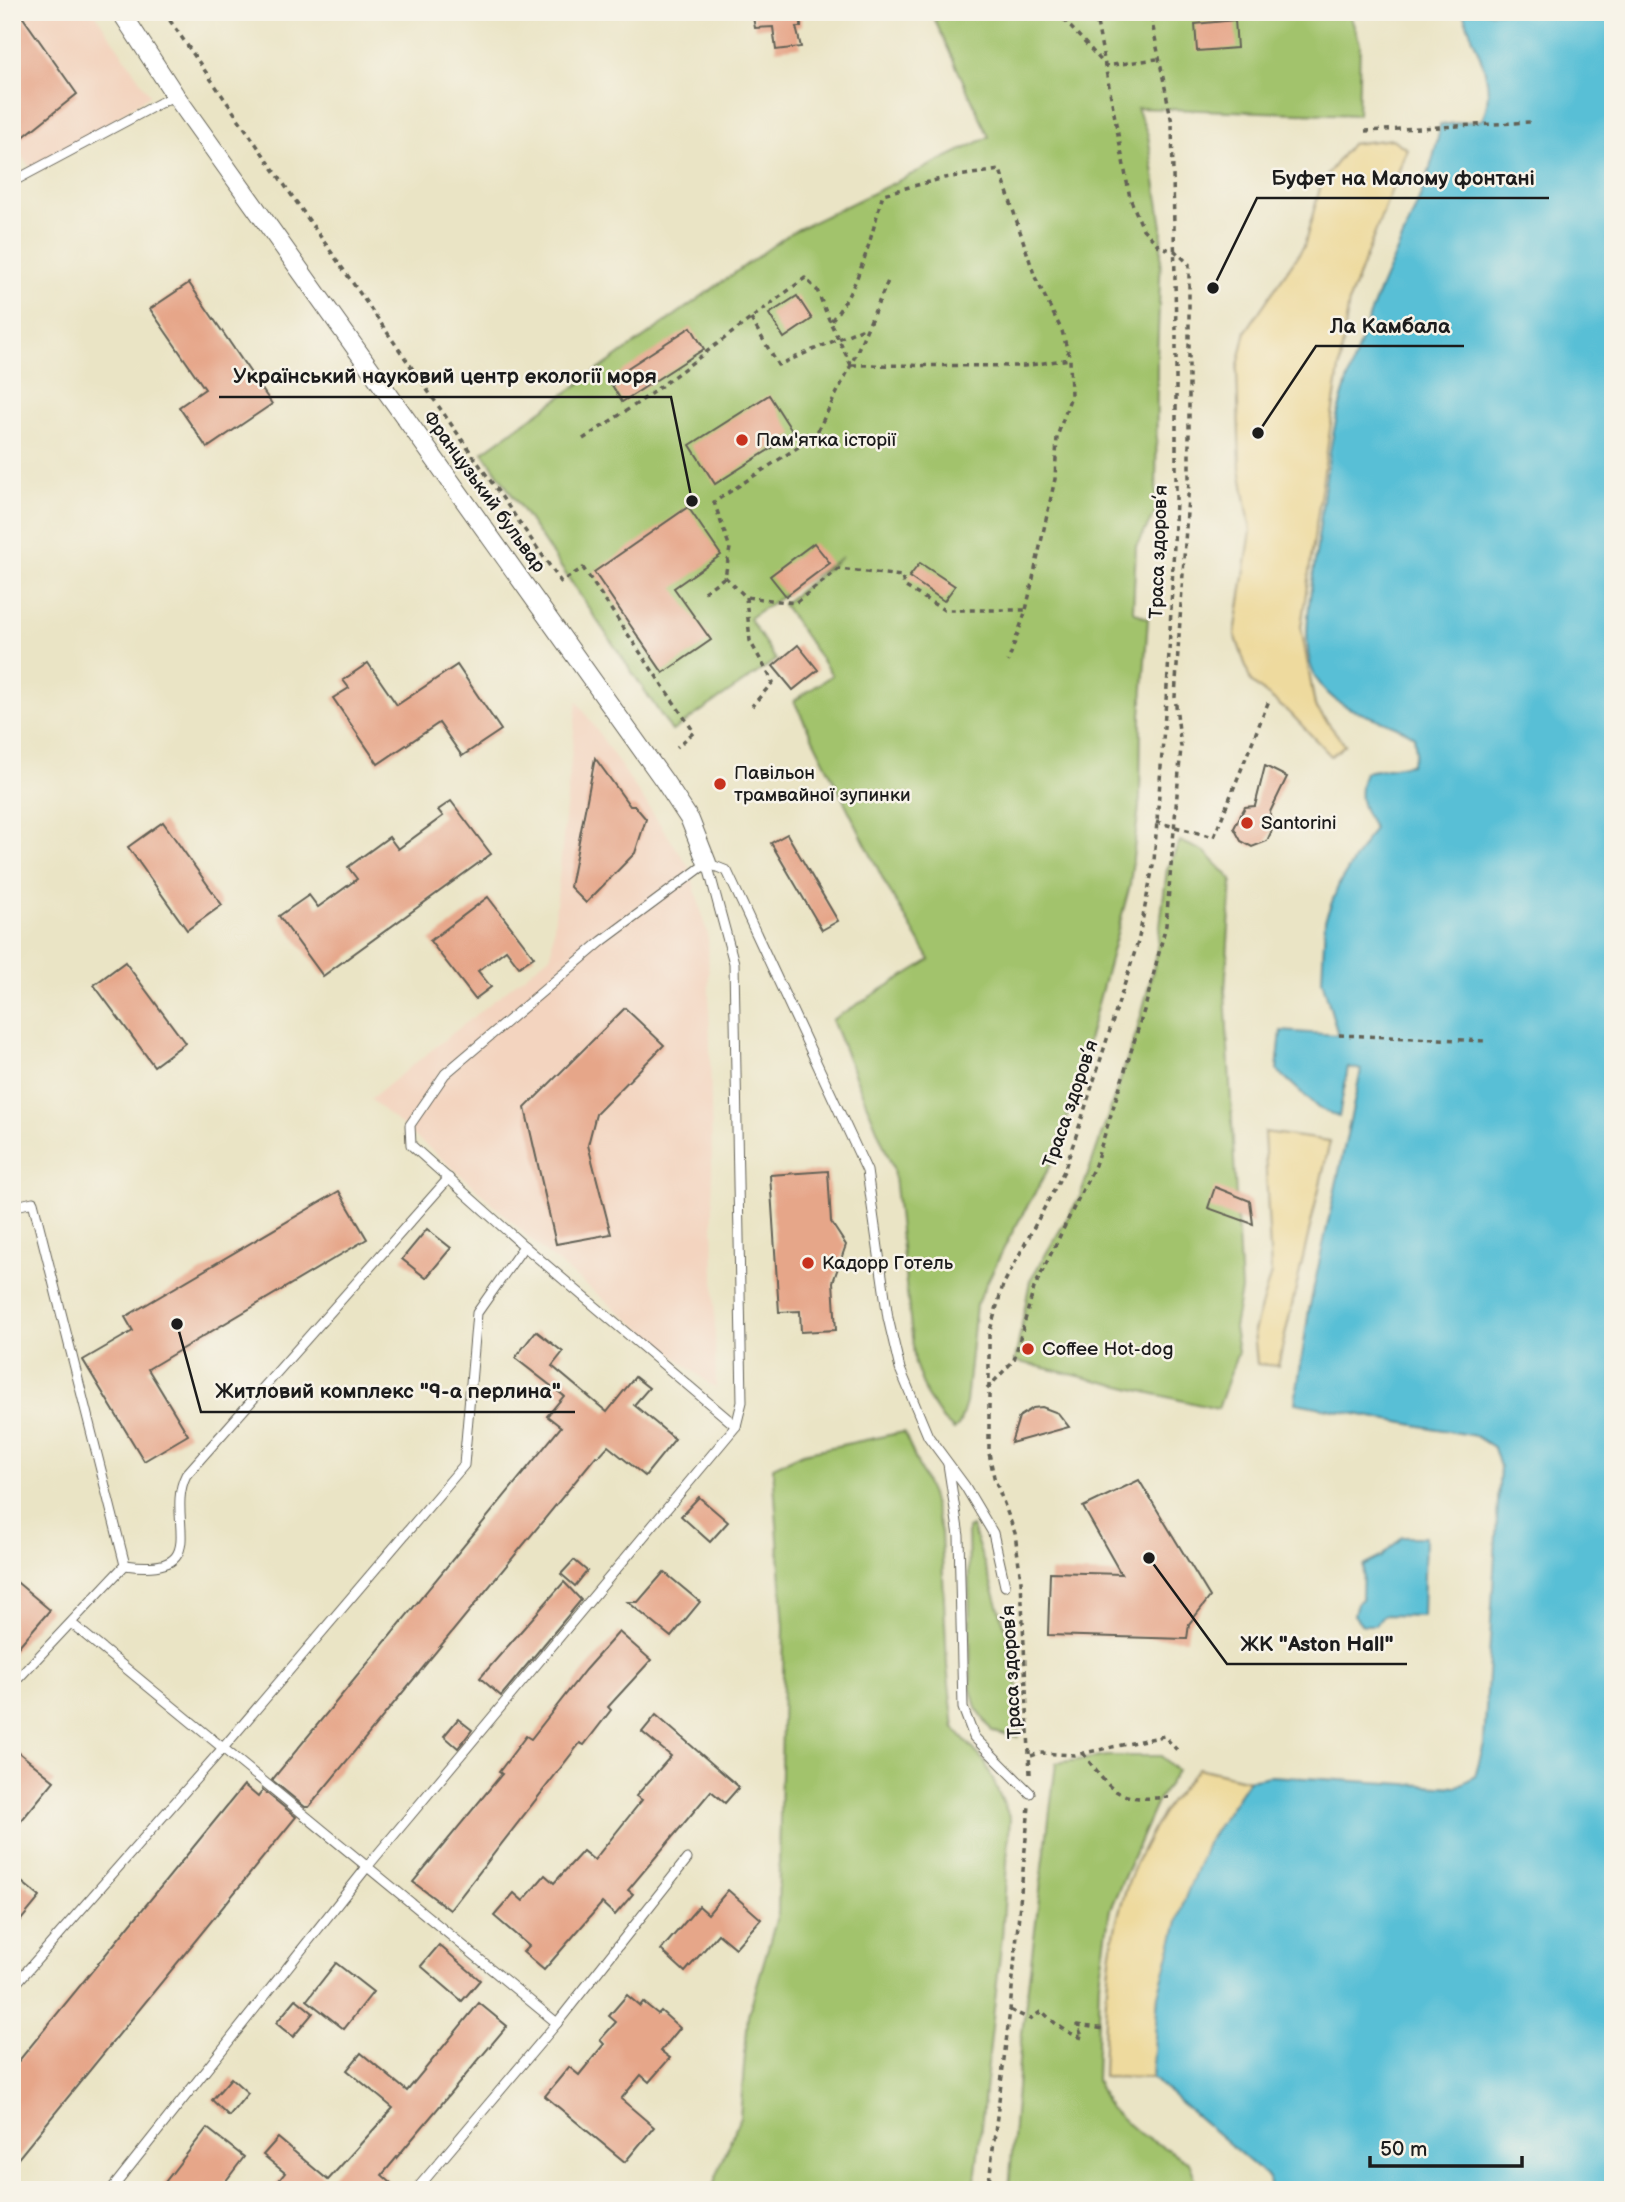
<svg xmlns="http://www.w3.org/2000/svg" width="1625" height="2202" viewBox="0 0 1625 2202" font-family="'Balsamiq Sans',sans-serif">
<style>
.built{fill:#f3d4bf}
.green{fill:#a2c36c;stroke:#5f7044;stroke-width:2}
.sand{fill:#eeda9e;stroke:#857b5d;stroke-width:2}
.water{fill:#58bfd6;stroke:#3a6e79;stroke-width:2}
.building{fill:#e6a689}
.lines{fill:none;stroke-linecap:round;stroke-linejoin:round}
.lane-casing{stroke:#646257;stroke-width:11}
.street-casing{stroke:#646257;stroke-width:20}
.path{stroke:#646257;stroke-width:3.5;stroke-dasharray:5 5;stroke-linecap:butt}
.lane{stroke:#fff;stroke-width:9}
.street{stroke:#fff;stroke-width:18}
.poi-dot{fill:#c8321e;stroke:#f7f3e8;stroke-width:2.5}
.labels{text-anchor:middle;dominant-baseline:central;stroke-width:5;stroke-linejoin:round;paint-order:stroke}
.poi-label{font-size:19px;fill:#1c1c1c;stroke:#f7f3e8;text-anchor:start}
.street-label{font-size:19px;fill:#1c1c1c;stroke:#f7f3e8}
.leader{fill:none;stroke:#1c1c1c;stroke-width:2.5}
.callout-dot{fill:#1c1c1c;stroke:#f7f3e8;stroke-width:2.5}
.callout-label{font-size:21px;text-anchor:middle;font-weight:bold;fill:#1c1c1c;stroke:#f7f3e8;stroke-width:5;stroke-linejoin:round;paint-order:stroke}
</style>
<rect width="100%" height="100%" fill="#f7f3e8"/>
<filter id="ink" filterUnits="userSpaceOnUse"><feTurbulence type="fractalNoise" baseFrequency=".0143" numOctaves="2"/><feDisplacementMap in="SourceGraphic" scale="14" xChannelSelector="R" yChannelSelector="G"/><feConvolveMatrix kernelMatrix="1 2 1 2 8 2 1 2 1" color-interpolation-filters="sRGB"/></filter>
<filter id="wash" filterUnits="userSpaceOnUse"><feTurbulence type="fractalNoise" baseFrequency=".00686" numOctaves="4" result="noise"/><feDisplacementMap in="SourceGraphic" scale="28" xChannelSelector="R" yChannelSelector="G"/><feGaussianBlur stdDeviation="1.57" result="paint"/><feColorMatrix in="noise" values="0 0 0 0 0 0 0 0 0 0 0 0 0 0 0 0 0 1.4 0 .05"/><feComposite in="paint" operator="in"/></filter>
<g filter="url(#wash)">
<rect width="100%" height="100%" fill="#eae4c5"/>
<g class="built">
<path d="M12,12H94L150,95L34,174L12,142Z"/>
<path d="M577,701L689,867L708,936L716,1389L543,1251L468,1181L370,1099L551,955Z"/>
</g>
<g class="green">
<path d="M931,12H1349L1360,43L1358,115L1137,108L1148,135L1162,227L1157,358L1156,512L1136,546L1133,611L1148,619L1141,716L1140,798L1130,885L1058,1152L1008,1240L976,1305L966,1403L959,1425L954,1430L943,1420L927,1396L915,1364L893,1168L832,1020L930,960L885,883L794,701L832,675L783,604L842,557L749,618L776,660L672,731L483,452L792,232L989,137Z"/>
<path d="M1180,841L1205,852L1232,880L1225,991L1241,1290L1234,1328L1238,1352L1218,1409L1015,1361L1030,1280L1080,1197L1137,1031L1156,958L1167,869Z"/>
<path d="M904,1432L931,1495L941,1532L947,1666L954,1728L985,1762L1010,1818L1002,1937L974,2190H711L740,2117L748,2016L778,1913L784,1627L773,1467L803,1453Z"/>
<path d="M972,1526C991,1590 1028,1670 1018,1737L992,1731L976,1708L971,1689L968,1528Z"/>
<path d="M1108,1756H1161L1177,1771L1157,1802L1110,1909L1099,1982L1096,2080L1109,2108L1137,2132L1189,2162L1199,2189L1009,2190L1020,2049L1056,1763Z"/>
</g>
<g class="sand">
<path d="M1392,139L1407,149L1349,301L1301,627L1315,706L1345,745L1331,756L1292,715L1251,682L1235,634L1251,531L1240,468L1237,370L1246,331L1304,246L1322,181L1351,144Z"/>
<path d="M1264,1132L1330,1141L1278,1366L1257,1364L1254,1331L1271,1273Z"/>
<path d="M1198,1768L1249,1780L1208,1841L1158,1995L1152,2078L1103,2077C1106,1979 1106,1906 1159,1819C1169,1801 1185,1785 1198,1768Z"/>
</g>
<g class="water">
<path d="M1463,12H1613V2190H1271L1269,2178L1152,2078L1158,1995L1183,1903L1208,1841L1249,1780L1271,1776L1456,1787L1475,1776L1484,1744L1500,1467L1494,1448L1475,1436L1295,1403L1309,1310L1361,1070L1348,1067L1339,1117L1318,1108L1277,1070L1281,1031L1338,1035L1322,980L1325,920L1339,884L1374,828C1361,807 1356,796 1365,772L1411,764L1416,752L1414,736C1379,713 1340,718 1316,678C1300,652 1310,597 1314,568C1322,515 1326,457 1340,405C1350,370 1363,333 1376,299C1399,242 1431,187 1440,125L1482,120C1499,81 1475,50 1463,12Z"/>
<path d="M1402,1537H1425L1423,1616L1383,1615L1375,1625H1362L1354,1615L1357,1603L1362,1599L1363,1566L1381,1557Z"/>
</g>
<g id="blocks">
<g class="building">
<path d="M12,12H19L77,94L12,146Z"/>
<path d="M752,12H801V27H796L801,47L776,50L773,27L755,28Z"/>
<path d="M1235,20L1237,48L1197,51L1195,24Z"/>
<path d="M189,283L272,404L207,448L179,407L205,389L150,309Z"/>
<path d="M797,296L812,319L784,338L769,314Z"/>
<path d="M691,327L704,349L622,402L609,380Z"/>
<path d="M769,395L794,434L715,484L690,445Z"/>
<path d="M688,507L721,555L674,588L711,640L663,673L594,572Z"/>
<path d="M814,543L830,563L786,596L770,576Z"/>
<path d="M920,563L955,586L944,601L909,577Z"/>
<path d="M798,645L818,670L793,690L773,666Z"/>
<path d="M368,663L397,705L457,665L501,730L462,756L439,723L378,764L333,698L349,688L343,680Z"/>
<path d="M595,758L630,806H635L646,819L635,853L586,903L570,887Z"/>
<path d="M1265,766L1287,777L1270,812L1273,828L1267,841L1252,847L1241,841L1234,828L1245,807L1255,806Z"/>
<path d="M451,801L491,854L323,976L279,916L309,895L318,907L357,879L348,867L389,837L398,849L443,816L438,810Z"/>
<path d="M163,822L222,905L187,930L128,847Z"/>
<path d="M787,834L838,921L822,930L771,843Z"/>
<path d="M488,897L534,957L519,967L506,950L478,971L491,987L475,999L430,941Z"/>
<path d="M125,962L185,1043L154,1066L94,985Z"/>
<path d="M625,1008L664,1045L596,1114L588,1145L611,1234L556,1244L525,1108Z"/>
<path d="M828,1171L831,1222L846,1245L833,1282L836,1330L801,1332L800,1311L779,1312L770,1175Z"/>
<path d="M1215,1187L1250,1201L1253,1224L1208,1208Z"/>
<path d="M339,1191L367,1239L148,1369L188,1435L144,1461L83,1360L133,1331L125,1317Z"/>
<path d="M427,1229L451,1248L426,1278L402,1259Z"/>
<path d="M536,1331L563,1352L552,1366L607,1412L635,1377L649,1388L634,1405L675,1439L645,1476L608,1446L598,1457L596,1456L309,1807H305L272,1780L561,1427L547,1416L564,1396L515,1358Z"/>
<path d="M1042,1407L1058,1413L1069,1427L1011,1443L1019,1417L1033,1408Z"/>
<path d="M1139,1480L1210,1597L1189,1624L1187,1639L1048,1635L1050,1572L1121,1574L1083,1507Z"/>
<path d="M699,1497L728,1522L710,1542L681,1516Z"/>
<path d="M574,1560L587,1571L575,1586L561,1574Z"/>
<path d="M664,1572L700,1602L671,1637L628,1602H638Z"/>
<path d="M12,1578L50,1610L12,1654Z"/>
<path d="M564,1582L581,1600L501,1696L480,1678Z"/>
<path d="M619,1632L651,1660L608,1707L611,1710L584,1745L580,1743L450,1910L413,1882L502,1774L499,1772L526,1736L531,1739L585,1670Z"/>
<path d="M656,1715L739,1787L725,1803L711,1791L628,1890L633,1894L615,1915L602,1903L544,1970L523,1952L529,1946L494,1916L514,1893L523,1901L545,1875L554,1883L583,1851L594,1860L642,1800L636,1796L671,1756L642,1732Z"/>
<path d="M458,1719L472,1730L458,1748L444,1736Z"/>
<path d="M12,1747L54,1781L12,1832Z"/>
<path d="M244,1785L258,1797L263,1790L296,1817L12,2166V2069Z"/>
<path d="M12,1874L40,1897L12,1931Z"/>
<path d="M728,1890L761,1919L735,1948L718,1934L685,1972L661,1950L699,1906L708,1914Z"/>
<path d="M439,1945L480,1980L462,2001L421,1966Z"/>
<path d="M336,1963L373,1992L344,2029L307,2000Z"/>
<path d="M627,1995L640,2006L643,2002L658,2014L661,2011L680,2028L661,2051L670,2058L649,2082L641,2075L621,2099L654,2127L625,2162L545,2096L569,2067L579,2075L604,2044L600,2040L616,2022L609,2016Z"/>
<path d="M296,1999L313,2013L293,2037L276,2023Z"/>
<path d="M479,2003L507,2026L382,2175L399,2190H271L285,2173L263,2155L278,2138L328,2180L393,2108L347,2070L361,2053L407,2091Z"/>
<path d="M231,2078L248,2093L229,2116L212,2100Z"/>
<path d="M207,2128L244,2157L219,2190H159Z"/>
</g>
</g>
</g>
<g filter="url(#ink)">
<use href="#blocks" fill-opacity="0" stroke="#646257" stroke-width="2"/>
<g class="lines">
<defs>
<g id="lane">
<path d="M12,182L175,95"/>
<path d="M707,863L602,941L445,1074L410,1125L411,1145L524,1246L736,1426"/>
<path d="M707,863L727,871L867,1171L888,1318L900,1369L928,1436L965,1486L993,1533L1005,1586"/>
<path d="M12,1207L33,1202L125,1565"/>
<path d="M948,1464L959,1536L963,1708L974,1737L1030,1793"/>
<path d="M125,1565C215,1577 164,1518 186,1475L449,1178"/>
<path d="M71,1623L557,2023"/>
<path d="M12,1685L125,1565"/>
<path d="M12,1988L223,1748L464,1465L477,1313L524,1246"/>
<path d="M111,2190L367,1867L736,1426L742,1402L734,963L707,863"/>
<path d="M416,2190L557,2023L687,1859"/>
</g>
<path id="street" d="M121,12L175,95L665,782L690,820L707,863"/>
</defs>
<use href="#lane" class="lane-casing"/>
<use href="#street" class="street-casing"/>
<g class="path">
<path d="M164,12L561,582L583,568L694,732L677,747"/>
<path d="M741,12L742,16"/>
<path d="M1057,12L1106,66L1157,59"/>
<path d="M1371,12L1372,14"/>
<path d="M1365,131L1531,122"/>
<path d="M751,319L778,365L866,327"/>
<path d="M851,365L830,322C861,286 870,239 883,194L944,178L1000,170L1035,277L1062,331L1070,359L1071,396L1057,437L1055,479L1026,610L1008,662"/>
<path d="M852,365L1024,366L1070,359"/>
<path d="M583,439L641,401L805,278L817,290L830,322"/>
<path d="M725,577L746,597L795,603L839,569L902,576L904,586L944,610H1026"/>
<path d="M704,592L725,577L730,548L714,502L815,436L851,365L888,281"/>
<path d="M746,597L750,641L773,682L752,706"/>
<path d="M1156,822L1214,837L1270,698"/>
<path d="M1339,1035L1487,1041"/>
<path d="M987,1389L1014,1360L1034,1288L1095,1165L1146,1004L1166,925L1181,747L1175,697L1189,481V264L1175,251L1160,247L1143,229L1130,198L1095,12"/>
<path d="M1083,1753C1112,1793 1117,1802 1168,1797"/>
<path d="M1031,1756L1040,1753L1075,1755L1164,1736L1177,1750"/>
<path d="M1030,1774L1021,1581L1015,1533L994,1477L989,1453V1334L1003,1285L1064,1171L1080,1124L1138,942L1154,861L1168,673L1176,501V332L1172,123L1150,12"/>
<path d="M1010,2010L1030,2019L1042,2011C1052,2022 1068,2034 1083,2038L1077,2025L1105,2029"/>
<path d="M988,2190L1010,2010L1029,1806"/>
</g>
<use href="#lane" class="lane"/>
<use href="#street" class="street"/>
</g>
</g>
<g class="poi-dot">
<circle cx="742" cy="440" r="7"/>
<circle cx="720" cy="784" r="7"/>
<circle cx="1247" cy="823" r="7"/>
<circle cx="808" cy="1263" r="7"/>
<circle cx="1028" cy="1349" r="7"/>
</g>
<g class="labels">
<g class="poi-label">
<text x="756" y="440">Пам'ятка історії</text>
<text x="734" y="773">Павільон<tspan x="734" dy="22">трамвайної зупинки</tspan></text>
<text x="1261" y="823">Santorini</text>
<text x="822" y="1263">Кадорр Готель</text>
<text x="1042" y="1349">Coffee Hot-dog</text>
</g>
<g class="street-label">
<text transform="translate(484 492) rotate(54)">Французький бульвар</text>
<text transform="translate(1159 552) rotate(-88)">Траса здоров’я</text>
<text transform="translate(1071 1104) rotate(-71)">Траса здоров’я</text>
<text transform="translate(1012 1672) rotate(-93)">Траса здоров’я</text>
</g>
</g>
<path class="leader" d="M1213 288L1257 198H1549M1258 433L1316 346H1464M692 501L671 397H219M177 1324L201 1412H575M1149 1558L1227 1664H1407"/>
<g class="callout-dot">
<circle cx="1213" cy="288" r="7"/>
<circle cx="1258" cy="433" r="7"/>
<circle cx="692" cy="501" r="7"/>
<circle cx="177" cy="1324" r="7"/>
<circle cx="1149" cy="1558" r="7"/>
</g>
<g class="callout-label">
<text x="1403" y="185">Буфет на Малому фонтані</text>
<text x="1390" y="333">Ла Камбала</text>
<text x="445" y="383">Український науковий центр екології моря</text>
<text x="388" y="1398">Житловий комплекс "9-а перлина"</text>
<text x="1317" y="1651">ЖК "Aston Hall"</text>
</g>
<rect width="1625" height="2202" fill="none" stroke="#f7f3e8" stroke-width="42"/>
<path d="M1370 2156v10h152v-10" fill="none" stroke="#1c1c1c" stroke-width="3.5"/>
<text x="1380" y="2156" font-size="21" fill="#1c1c1c" stroke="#f7f3e8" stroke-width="5" paint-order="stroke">50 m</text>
</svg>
